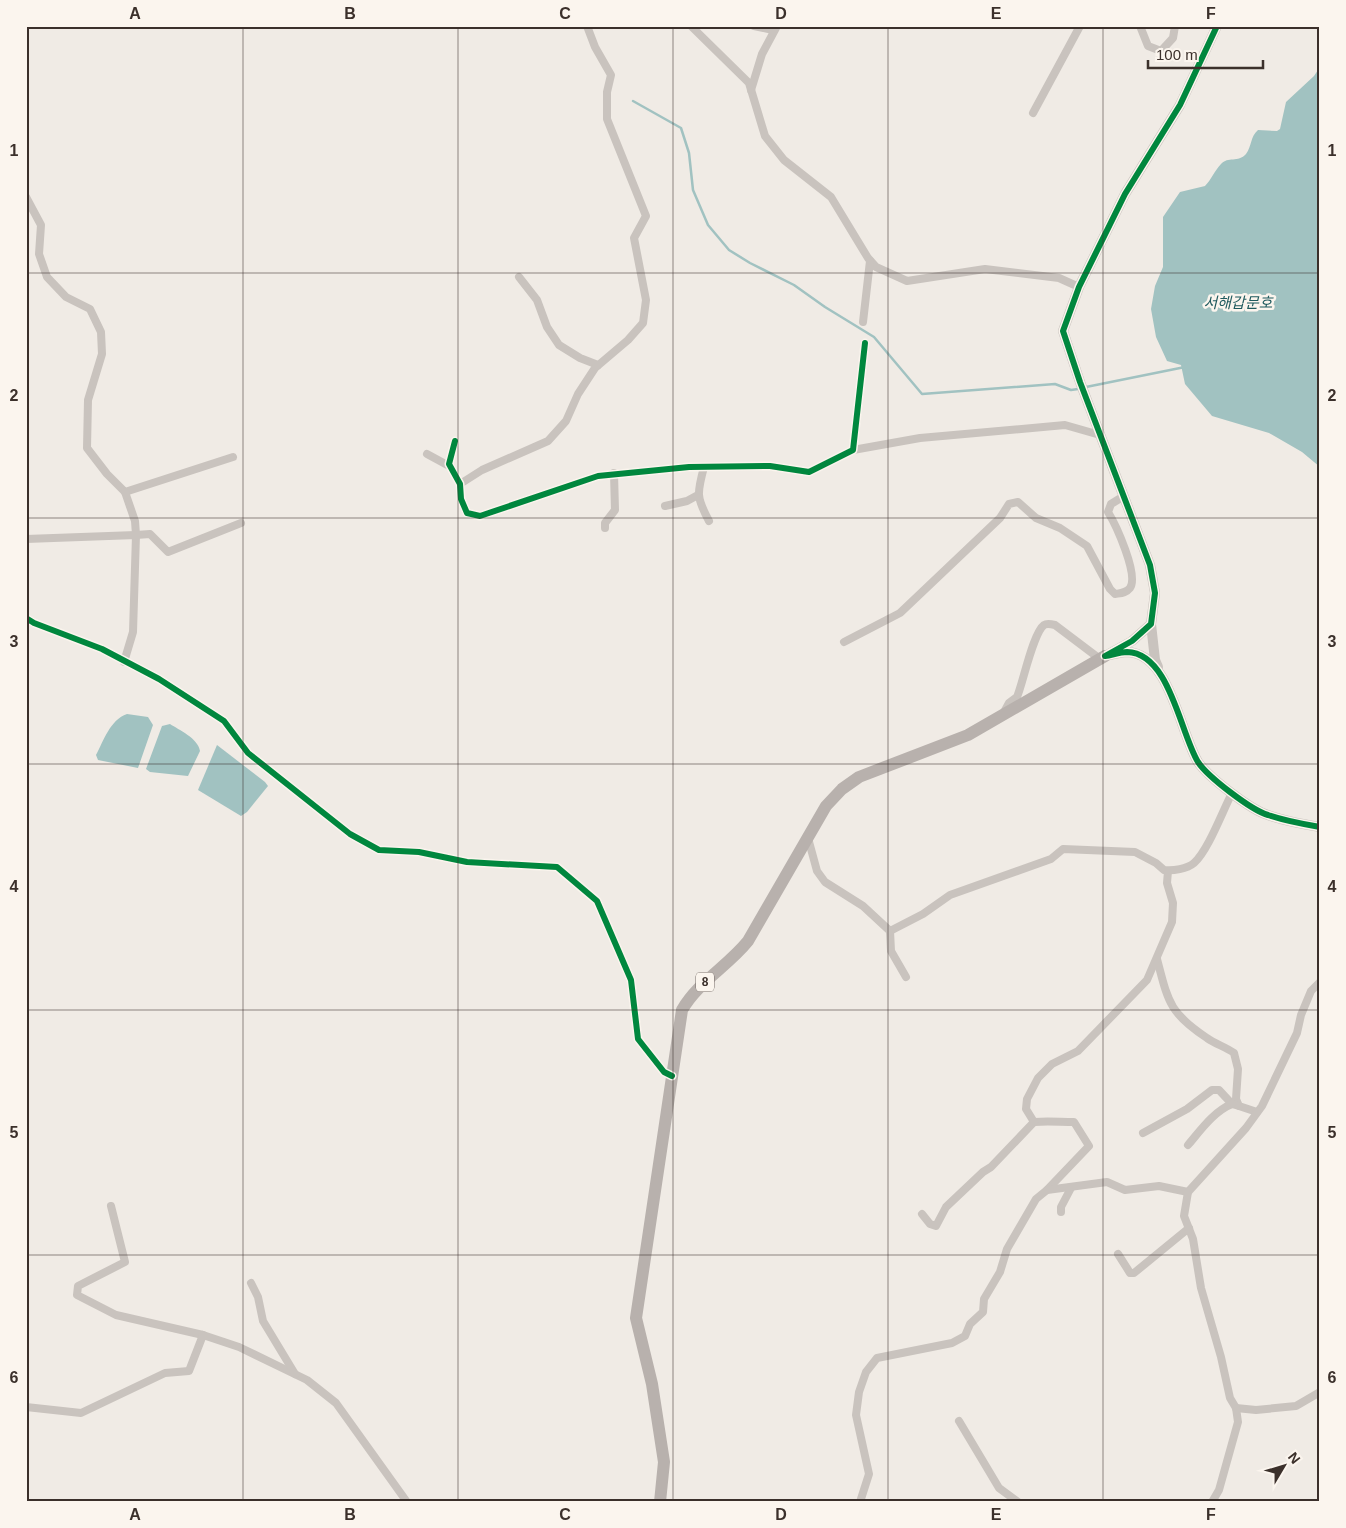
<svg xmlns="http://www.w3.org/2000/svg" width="1346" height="1528" viewBox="0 0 1346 1528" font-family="Arial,'Noto Sans KR',sans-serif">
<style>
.water{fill:#a1c2c1}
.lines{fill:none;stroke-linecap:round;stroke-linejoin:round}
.stream{stroke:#a1c2c1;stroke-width:2.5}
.minor{stroke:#c9c3be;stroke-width:8}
.tertiary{stroke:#c9c3be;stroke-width:10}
.primary{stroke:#b8b1ad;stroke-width:12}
.cycleway-casing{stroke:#fbf5ee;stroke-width:9}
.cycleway{stroke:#00873e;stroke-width:6}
.grid{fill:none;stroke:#3b302b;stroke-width:1;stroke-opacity:0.55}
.labels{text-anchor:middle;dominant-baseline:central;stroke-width:5;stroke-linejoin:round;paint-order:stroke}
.shield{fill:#fbf5ee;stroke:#756b66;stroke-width:1}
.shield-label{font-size:12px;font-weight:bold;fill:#3b302b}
.water-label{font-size:15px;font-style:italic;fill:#1f5a5e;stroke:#fbf5ee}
.neatline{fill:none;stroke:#3b302b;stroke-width:2}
.grid-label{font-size:16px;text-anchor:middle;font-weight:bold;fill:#3b302b}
</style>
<rect width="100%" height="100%" fill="#f0ebe5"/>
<g class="water">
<path d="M1320,67V467L1302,452L1269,433L1212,416L1185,384L1181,365L1167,361L1156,337L1151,309L1155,286L1163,267V217L1180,192L1205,186C1211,180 1215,170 1221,164C1228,156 1238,163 1246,154C1252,146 1250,137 1258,130L1277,131L1280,129L1286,102L1314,76Z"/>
<path d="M127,714L148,717L153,725L138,768L98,760L96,755C104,740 110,720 127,714Z"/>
<path d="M170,724C179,730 198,738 200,751L188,776L150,772L146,769L162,726Z"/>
<path d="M217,745L265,782L268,786L247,812L241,816L198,790Z"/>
</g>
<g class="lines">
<g class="stream">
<path d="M633,101L681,128L689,153L693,190L708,225L729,250L750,263L794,285L825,307L874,337L922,394L1055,384L1071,390L1078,389"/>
<path d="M1086,387L1185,367"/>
</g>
<g class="minor">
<path d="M691,26L749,83L765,136L784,160L831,197L868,258L876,267L907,281L985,269L1059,278L1079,287"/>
<path d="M754,26L773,30"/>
<path d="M1140,26L1148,46L1161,51L1173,38L1175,26"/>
<path d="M751,90L762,54L777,26"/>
<path d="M1033,113L1080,26"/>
<path d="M26,197L41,225L39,254L47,277L66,297L90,309L101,332L102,354L88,400L87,448L107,474L125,492L233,457"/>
<path d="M519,277L537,300L547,327L559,345L580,358L598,365"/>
<path d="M863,322L870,261"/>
<path d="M455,441L449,464L460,484L461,499L467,513L480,516L598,476L689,467L770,466L809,472L853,450L865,343"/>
<path d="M853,450L920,438L1065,425L1100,435"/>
<path d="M427,454L451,467"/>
<path d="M704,467C697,493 696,497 709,521"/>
<path d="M460,484L482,470L548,441L566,421L578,394L595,368L628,340L643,323L646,300L634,238L646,216L607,119V92L611,75L595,47L587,26"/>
<path d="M125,492L135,521L136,535L150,534L168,552L241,523"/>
<path d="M665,506L687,501L698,495"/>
<path d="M605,528V523L615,510L614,473"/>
<path d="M26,539L136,535L133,632L124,662"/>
<path d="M26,618L34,623L102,649L159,679L224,721L248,753L350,834L379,850L419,852L467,862L557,867L597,901L631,980L638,1039L664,1072L672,1076"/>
<path d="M844,642L900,613L1000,518L1009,504L1018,502L1036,518L1060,528L1087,546L1110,589L1115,594C1121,593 1126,593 1130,588C1139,575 1116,525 1108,512L1111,504L1124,496"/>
<path d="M1003,714L1009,703L1017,697C1023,683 1033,633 1044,625C1047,623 1051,624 1055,625L1100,659"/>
<path d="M808,838L817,871L825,882L863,906L890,931L891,951L906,977"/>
<path d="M890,931L923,914L950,895L1051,859L1063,849L1135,852L1156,863L1164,870C1173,871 1187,869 1194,863C1208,851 1223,810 1232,793"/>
<path d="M1157,959C1168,1001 1169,1013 1207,1038C1215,1044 1226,1047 1234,1053L1238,1069L1236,1099L1239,1106L1257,1112"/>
<path d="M1034,1122C1047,1121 1060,1122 1074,1122L1089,1146L1047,1190"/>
<path d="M1143,1133L1187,1109L1212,1090H1219L1232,1104L1239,1106"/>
<path d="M1188,1145C1200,1131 1214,1111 1232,1104"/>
<path d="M111,1206L125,1262L78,1286L77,1295L116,1315L203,1335L239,1347L307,1380L336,1403L407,1502"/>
<path d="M1061,1212V1207L1071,1188"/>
<path d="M922,1214L930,1224L936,1226L946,1207L983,1172L991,1167L1034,1122L1026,1109L1027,1099L1038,1078L1052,1064L1078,1051L1147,980L1172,922L1173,903L1167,883L1168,871"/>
<path d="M1118,1254L1130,1273H1134L1189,1228"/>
<path d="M251,1283L258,1297L263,1321L295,1374"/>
<path d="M26,1407L81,1413L165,1373L189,1371L203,1335"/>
<path d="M1236,1408L1256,1410L1296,1406L1320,1392"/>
<path d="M959,1421L999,1488L1018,1502"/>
<path d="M860,1502L869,1474L856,1415L859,1392L866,1372L877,1358L952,1343L965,1336L970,1324L983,1312L984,1299L1000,1272L1007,1249L1036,1199L1047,1190L1107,1182L1125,1190L1159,1186L1188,1192"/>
<path d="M1212,1502L1219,1490L1238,1422L1236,1408L1230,1398L1221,1357L1201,1288L1193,1239L1184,1216L1188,1192L1246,1128L1262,1106L1297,1033L1301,1015L1311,991L1320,982"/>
</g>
<g class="tertiary">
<path d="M1217,26L1180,105L1125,194L1079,287L1063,331L1080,382L1150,565L1155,593L1151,624L1132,641L1105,656C1112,655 1120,652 1127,652C1170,653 1180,733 1198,762C1208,777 1251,810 1268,815C1285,821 1302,824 1320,827"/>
<path d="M1151,624L1155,660L1158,667"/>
</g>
<path class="primary" d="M660,1502L664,1462L652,1384L636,1318L682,1010C698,982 728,966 748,941L826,806L842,789L859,777L968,735L1105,656"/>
<defs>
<g id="cycleway">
<path d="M1217,26L1180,105L1125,194L1079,287L1063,331L1080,382L1150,565L1155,593L1151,624L1132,641L1105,656C1112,655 1120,652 1127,652C1170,653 1180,733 1198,762C1208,777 1251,810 1268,815C1285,821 1302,824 1320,827"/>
<path d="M455,441L449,464L460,484L461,499L467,513L480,516L598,476L689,467L770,466L809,472L853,450L865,343"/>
<path d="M26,618L34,623L102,649L159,679L224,721L248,753L350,834L379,850L419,852L467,862L557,867L597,901L631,980L638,1039L664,1072L672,1076"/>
</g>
</defs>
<use href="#cycleway" class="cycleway-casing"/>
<use href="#cycleway" class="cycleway"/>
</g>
<path class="grid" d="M243,26V1502M458,26V1502M673,26V1502M888,26V1502M1103,26V1502M26,273H1320M26,518H1320M26,764H1320M26,1010H1320M26,1255H1320"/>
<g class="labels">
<rect class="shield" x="696" y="972.5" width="18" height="19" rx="4"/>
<g class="shield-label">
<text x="705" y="982">8</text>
</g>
<g class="water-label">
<text x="1238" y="302">서해갑문호</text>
</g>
</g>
<rect width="1346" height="1528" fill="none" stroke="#fbf5ee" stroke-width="55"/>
<g transform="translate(1284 1466) rotate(52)" stroke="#fbf5ee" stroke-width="4" paint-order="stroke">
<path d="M0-4L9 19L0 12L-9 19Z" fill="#3b302b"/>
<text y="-8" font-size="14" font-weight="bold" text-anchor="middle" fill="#3b302b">N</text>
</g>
<path d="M1148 60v8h115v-8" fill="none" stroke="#3b302b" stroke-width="2.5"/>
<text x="1156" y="60" font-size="15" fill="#3b302b" stroke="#fbf5ee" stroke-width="4" paint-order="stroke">100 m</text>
<rect x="28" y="28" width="1290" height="1472" class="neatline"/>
<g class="grid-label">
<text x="135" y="19">A</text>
<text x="350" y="19">B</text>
<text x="565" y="19">C</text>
<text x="781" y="19">D</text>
<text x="996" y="19">E</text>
<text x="1211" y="19">F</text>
<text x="14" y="156">1</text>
<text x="1332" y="156">1</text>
<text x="14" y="401">2</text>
<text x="1332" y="401">2</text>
<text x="14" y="647">3</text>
<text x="1332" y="647">3</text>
<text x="14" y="892">4</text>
<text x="1332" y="892">4</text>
<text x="14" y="1138">5</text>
<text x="1332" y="1138">5</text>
<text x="14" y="1383">6</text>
<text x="1332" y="1383">6</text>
<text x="135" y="1520">A</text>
<text x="350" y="1520">B</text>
<text x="565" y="1520">C</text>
<text x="781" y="1520">D</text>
<text x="996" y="1520">E</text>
<text x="1211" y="1520">F</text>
</g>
</svg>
